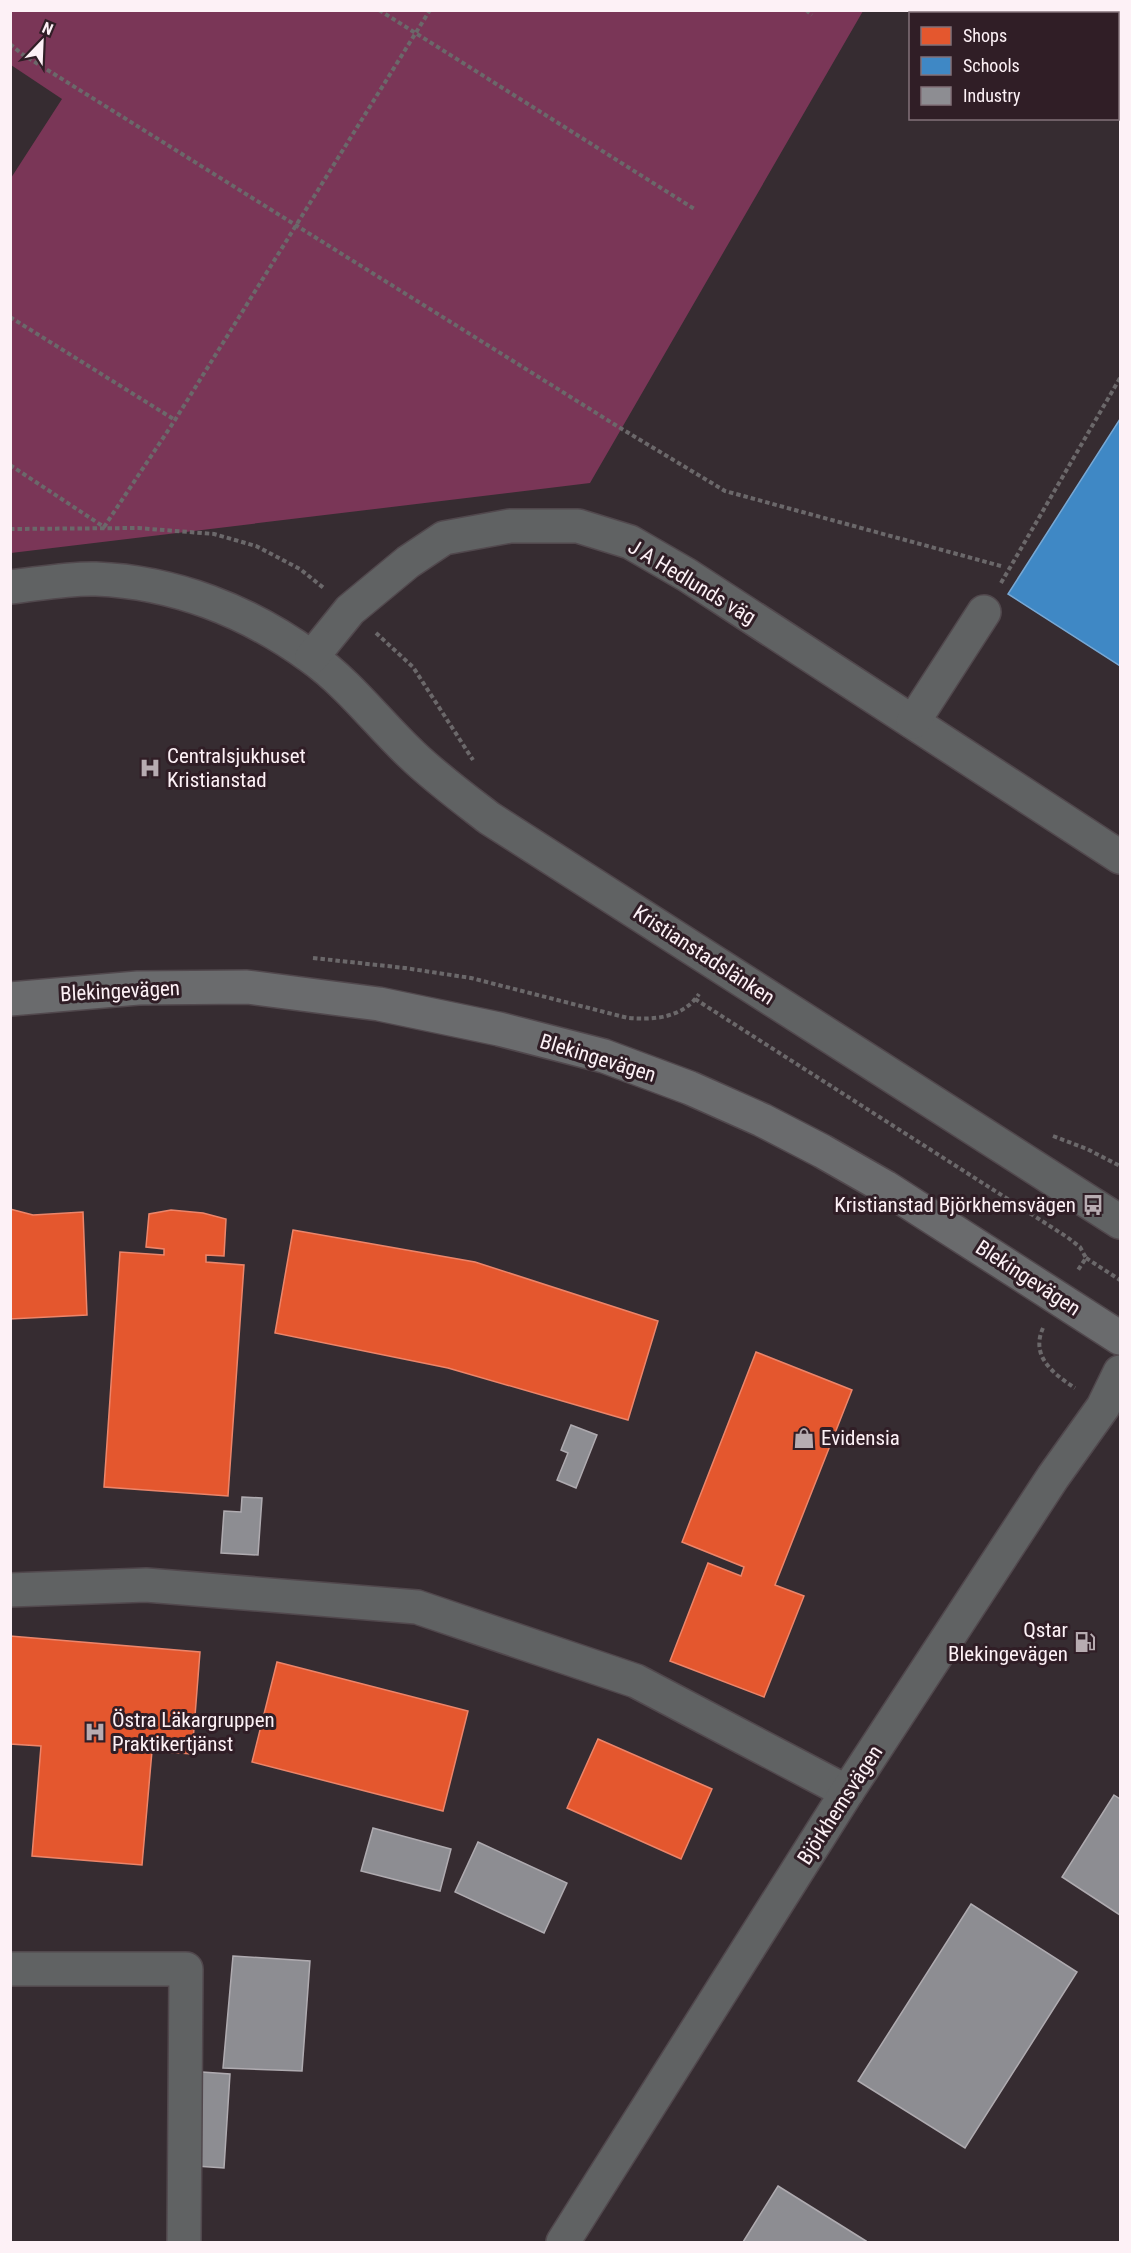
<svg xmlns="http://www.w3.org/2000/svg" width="1131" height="2253" viewBox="0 0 1131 2253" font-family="'Roboto Condensed',sans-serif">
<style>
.green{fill:#7a3657}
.shops{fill:#e4572e;stroke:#ec856a;stroke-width:1.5}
.schools{fill:#3f88c5;stroke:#78a8d4;stroke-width:1.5}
.industry{fill:#8d8d92;stroke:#afabb0;stroke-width:1.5}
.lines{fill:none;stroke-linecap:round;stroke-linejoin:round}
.minor-casing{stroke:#51484d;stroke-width:36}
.major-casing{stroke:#51484d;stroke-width:36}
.path{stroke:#6b686a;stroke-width:4;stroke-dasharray:4.5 3;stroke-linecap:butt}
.minor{stroke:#606263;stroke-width:33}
.major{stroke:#6a6b6d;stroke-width:33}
.labels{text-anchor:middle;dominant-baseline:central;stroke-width:6;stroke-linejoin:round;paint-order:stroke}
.street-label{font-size:21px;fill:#fdf1f6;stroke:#301e26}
.poi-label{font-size:21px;fill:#fdf1f6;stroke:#301e26;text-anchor:start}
</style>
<rect width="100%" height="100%" fill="#362c31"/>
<path class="green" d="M11,10H863V11L590,483L11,553V178L62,99L11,65Z"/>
<g class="shops">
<path d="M10,1209L33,1215L83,1212L87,1315L10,1319Z"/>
<path d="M171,1210L203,1213L226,1219L224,1256L206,1255V1262L244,1265L228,1496L104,1487L120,1252L164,1255V1249L146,1247L149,1214Z"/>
<path d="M293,1230L475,1262L658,1321L628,1420L448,1368L275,1333Z"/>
<path d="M756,1352L852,1390L775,1585L804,1596L764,1697L670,1661L708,1563L741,1576L744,1567L682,1542Z"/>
<path d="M10,1636L200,1652L192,1754L152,1751L142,1865L32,1856L41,1746L10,1744Z"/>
<path d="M277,1662L468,1711L443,1811L252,1762Z"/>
<path d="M598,1739L712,1789L681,1859L567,1808Z"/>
</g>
<path class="schools" d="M1120,419V666L1008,594Z"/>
<g class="industry">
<path d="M571,1425L597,1435L576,1488L557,1480L568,1453L561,1450Z"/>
<path d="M242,1497L262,1498L258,1555L221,1553L224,1511L241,1512Z"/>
<path d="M1114,1795L1120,1799V1915L1062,1877Z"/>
<path d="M373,1828L451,1849L440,1891L361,1871Z"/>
<path d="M478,1842L567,1883L544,1933L455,1892Z"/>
<path d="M971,1904L1077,1972L965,2148L858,2081Z"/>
<path d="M233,1956L310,1961L302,2071L223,2068Z"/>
<path d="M202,2072L230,2074L224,2168L196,2166Z"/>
<path d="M778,2186L866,2241L865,2242H743Z"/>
</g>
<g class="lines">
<defs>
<g id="minor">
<path d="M10,587C38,584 68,578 96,579C174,582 248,611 311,657C349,684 378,723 412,755C436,778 463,798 489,818L1120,1222"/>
<path d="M312,657L350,610L408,562L444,538L510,526H578L630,542L687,575L1120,857"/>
<path d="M913,722L984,612"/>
<path d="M10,1590L146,1585L417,1607L636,1681L847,1792"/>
<path d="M10,1969H186L184,2242"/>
<path d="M563,2242L847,1792L1053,1477L1103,1407L1120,1372"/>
</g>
<path id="major" d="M10,999L138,988L247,987L379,1004L499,1029L604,1056L690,1088L762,1120L822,1151L885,1187L1120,1338"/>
</defs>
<use href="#minor" class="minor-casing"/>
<use href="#major" class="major-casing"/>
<g class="path">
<path d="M379,10L696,210"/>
<path d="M806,10L812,15"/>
<path d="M10,44L22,54L617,426L725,491L1001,566"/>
<path d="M10,317L175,420"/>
<path d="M10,465L104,527L175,420L430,10"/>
<path d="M10,529L138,528L214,534L256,546L300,569L325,589"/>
<path d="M1001,583L1120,378"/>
<path d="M376,633L413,667L473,760"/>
<path d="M313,958L405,968L471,978L628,1018C654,1020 683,1018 699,994"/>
<path d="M695,999L1067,1237L1080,1247L1086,1258L1078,1270"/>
<path d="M1053,1136L1087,1149L1120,1166"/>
<path d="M1086,1258L1120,1280"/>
<path d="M1043,1328C1030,1357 1054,1374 1075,1388"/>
</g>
<use href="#minor" class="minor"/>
<use href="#major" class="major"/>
</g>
<defs>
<symbol id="hospital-bare" viewBox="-9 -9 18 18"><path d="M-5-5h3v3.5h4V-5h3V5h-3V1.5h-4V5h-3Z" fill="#b7acb1" stroke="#301e26" stroke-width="2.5" paint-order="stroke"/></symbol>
<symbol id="bus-bare" viewBox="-9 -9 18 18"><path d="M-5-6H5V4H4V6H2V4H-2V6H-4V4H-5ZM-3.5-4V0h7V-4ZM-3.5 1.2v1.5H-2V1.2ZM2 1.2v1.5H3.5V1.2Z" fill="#b7acb1" stroke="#301e26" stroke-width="2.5" paint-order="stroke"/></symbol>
<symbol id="shop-bare" viewBox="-9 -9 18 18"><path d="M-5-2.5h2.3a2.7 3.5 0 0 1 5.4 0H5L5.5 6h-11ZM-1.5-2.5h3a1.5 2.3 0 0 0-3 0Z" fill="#b7acb1" stroke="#301e26" stroke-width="2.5" paint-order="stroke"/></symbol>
<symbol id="fuel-bare" viewBox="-9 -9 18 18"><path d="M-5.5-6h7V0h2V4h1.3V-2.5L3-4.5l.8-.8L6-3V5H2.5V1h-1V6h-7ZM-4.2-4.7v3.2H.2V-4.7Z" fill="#b7acb1" stroke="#301e26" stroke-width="2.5" paint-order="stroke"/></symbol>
</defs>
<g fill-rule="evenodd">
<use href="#hospital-bare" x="135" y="753" width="30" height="30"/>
<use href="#bus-bare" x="1078" y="1190" width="30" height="30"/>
<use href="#shop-bare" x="789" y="1423" width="30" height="30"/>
<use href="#fuel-bare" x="1070" y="1627" width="30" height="30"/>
<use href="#hospital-bare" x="80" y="1717" width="30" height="30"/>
</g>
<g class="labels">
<g class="street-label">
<text transform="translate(692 582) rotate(31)">J A Hedlunds väg</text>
<text transform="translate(704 955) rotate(33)">Kristianstadslänken</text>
<text transform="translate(120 991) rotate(-3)">Blekingevägen</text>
<text transform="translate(598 1058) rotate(17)">Blekingevägen</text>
<text transform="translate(1028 1278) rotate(33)">Blekingevägen</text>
<text transform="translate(840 1805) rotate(-57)">Björkhemsvägen</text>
</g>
<g class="poi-label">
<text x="167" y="756">Centralsjukhuset<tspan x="167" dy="24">Kristianstad</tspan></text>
<text x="1076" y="1205" text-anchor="end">Kristianstad Björkhemsvägen</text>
<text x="821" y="1438">Evidensia</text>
<text x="1068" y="1630" text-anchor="end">Qstar<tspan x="1068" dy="24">Blekingevägen</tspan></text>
<text x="112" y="1720">Östra Läkargruppen<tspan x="112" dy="24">Praktikertjänst</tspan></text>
</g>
</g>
<rect width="1131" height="2253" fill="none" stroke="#fdf1f6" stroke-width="24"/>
<rect x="909" y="12" width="210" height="108" fill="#301e26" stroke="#827279" stroke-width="1.5"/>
<rect x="921" y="27" width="30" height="18" fill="#e4572e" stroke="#827279" stroke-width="1.5"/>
<text x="963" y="42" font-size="18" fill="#fdf1f6">Shops</text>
<rect x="921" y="57" width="30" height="18" fill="#3f88c5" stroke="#827279" stroke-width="1.5"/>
<text x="963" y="72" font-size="18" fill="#fdf1f6">Schools</text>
<rect x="921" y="87" width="30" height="18" fill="#8d8d92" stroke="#827279" stroke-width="1.5"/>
<text x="963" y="102" font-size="18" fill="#fdf1f6">Industry</text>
<g transform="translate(42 42) rotate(23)" stroke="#301e26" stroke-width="4.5" paint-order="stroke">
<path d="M0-4.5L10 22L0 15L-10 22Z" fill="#fdf1f6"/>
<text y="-9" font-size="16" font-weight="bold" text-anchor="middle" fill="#fdf1f6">N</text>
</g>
</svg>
